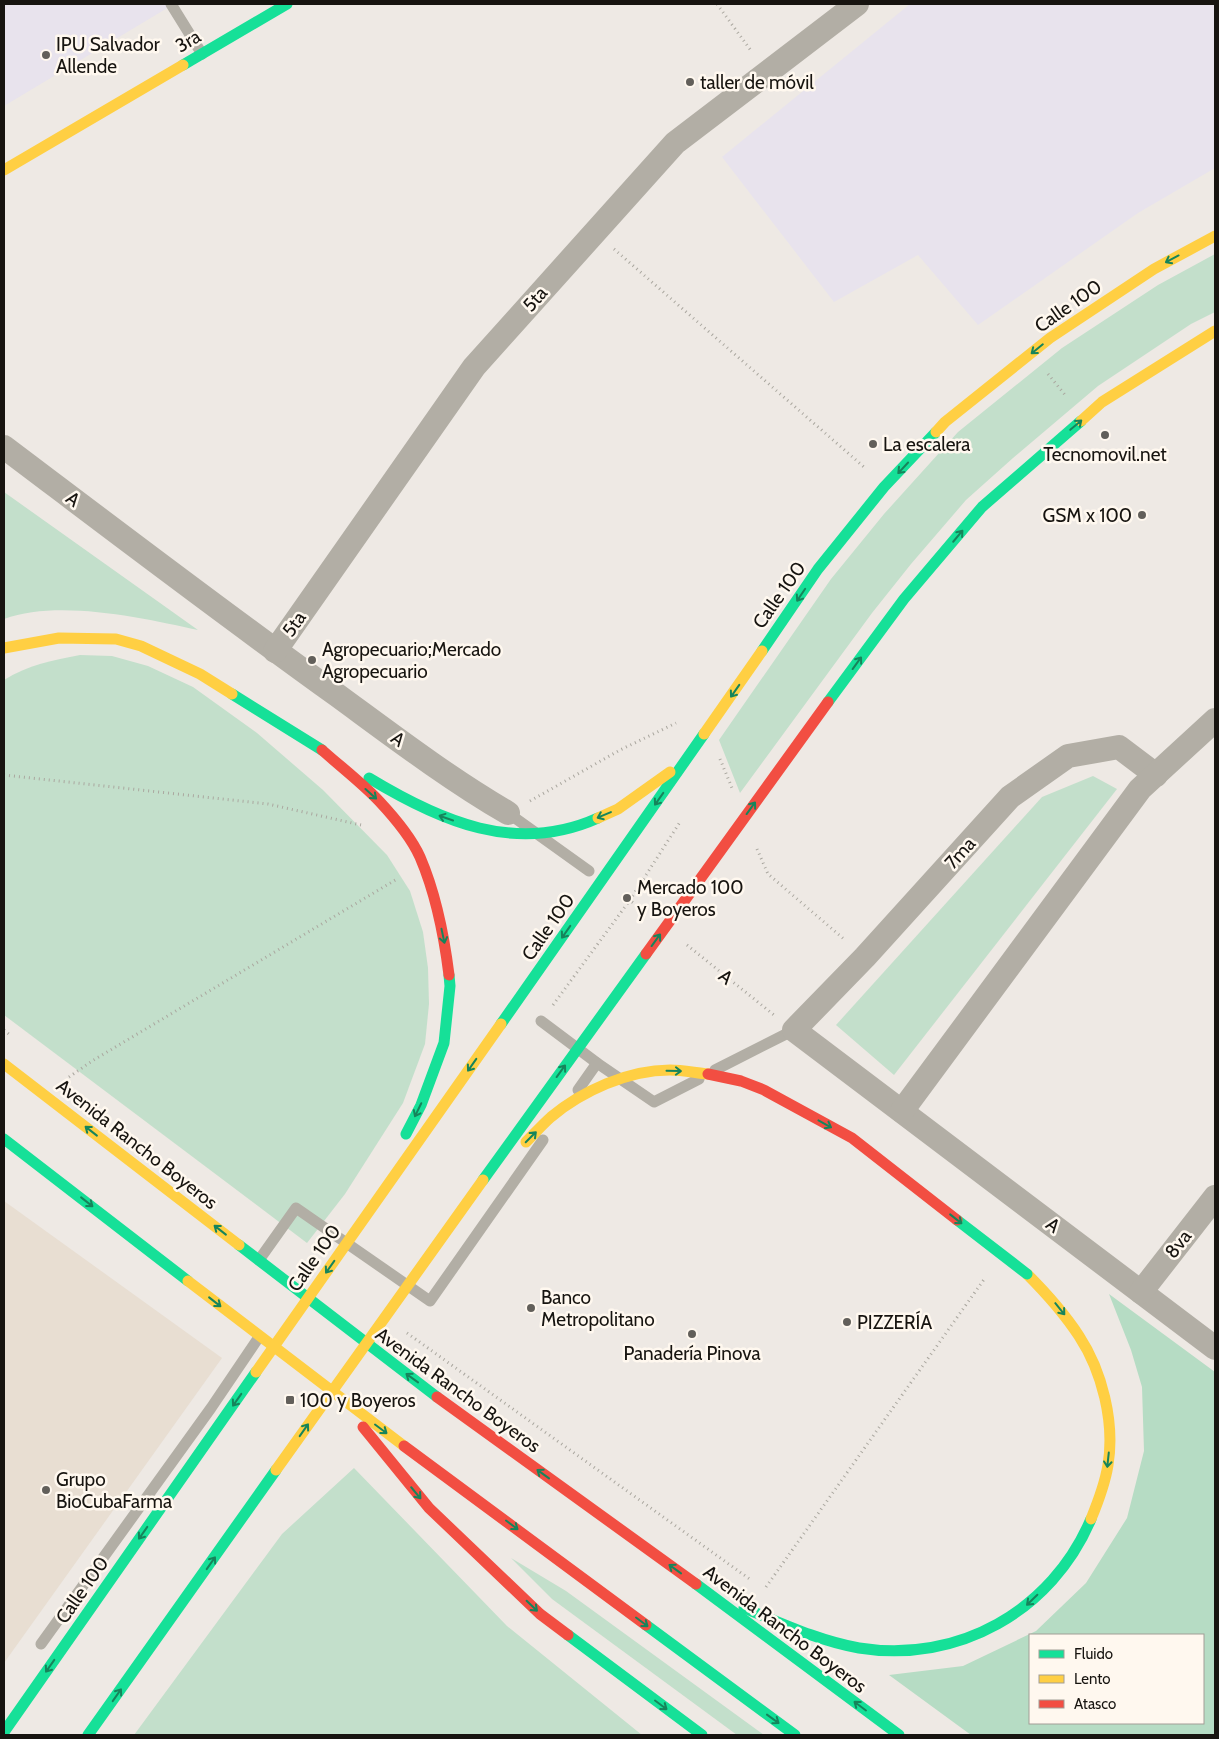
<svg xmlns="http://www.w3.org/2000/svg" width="1219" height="1739" viewBox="0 0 1219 1739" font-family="Cabin,sans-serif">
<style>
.built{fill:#e8ded2}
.education{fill:#e8e3ed}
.green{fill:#c3dfcb}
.forest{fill:#b6dcc4;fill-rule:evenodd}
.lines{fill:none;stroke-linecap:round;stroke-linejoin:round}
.path{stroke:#aaa79f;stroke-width:3;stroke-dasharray:1 4;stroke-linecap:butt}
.lane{stroke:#b2aea5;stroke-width:11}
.street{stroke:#b2aea5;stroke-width:24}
.fast{stroke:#16e098;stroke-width:11}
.slow{stroke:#ffcf43;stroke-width:11}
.jam{stroke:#f24e42;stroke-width:11}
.fast-bridge{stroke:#16e098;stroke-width:11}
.slow-bridge{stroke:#ffcf43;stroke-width:11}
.jam-bridge{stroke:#f24e42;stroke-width:11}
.oneway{stroke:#16845b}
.poi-dot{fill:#625f5a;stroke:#fff8ef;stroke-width:2}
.labels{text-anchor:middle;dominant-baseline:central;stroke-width:5;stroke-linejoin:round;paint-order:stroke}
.street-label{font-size:19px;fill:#171410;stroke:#fff8ef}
.poi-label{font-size:19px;fill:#171410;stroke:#fff8ef;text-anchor:start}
</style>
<rect width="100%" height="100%" fill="#eee9e4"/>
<path class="built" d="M4,1201L222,1358L4,1663Z"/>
<g class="education">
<path d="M4,4H174L4,106Z"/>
<path d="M910,4H1215V168L1138,213L978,325L918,255L834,302L722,157Z"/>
</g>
<g class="green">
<path d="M1215,254V312L1191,324L1098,386L1013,458L966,500L911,564L872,613L740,793L719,740L831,579L884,514L958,432L1062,348L1158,285Z"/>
<path d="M4,492L198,630C142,618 59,599 4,619Z"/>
<path d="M80,655L112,656L148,666L193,687L257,733L323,790L387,855L410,891L423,932L428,968L429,1004L425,1044L403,1103L345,1194L307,1243L4,1015V680C28,665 53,660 80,655Z"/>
<path d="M1093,776L1117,789L894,1075L836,1025L1042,797Z"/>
<path d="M354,1468L507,1626L642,1735H134L282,1534Z"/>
<path d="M511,1558L566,1591L764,1735H737L552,1599Z"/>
</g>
<path class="forest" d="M1109,1294L1215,1372V1735H971L889,1675L963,1666L1036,1631L1086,1583L1127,1518L1144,1451L1142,1387L1131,1350ZM1030,1635H1203V1723H1030Z"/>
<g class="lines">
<g class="path">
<path d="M717,4L752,52"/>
<path d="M614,249L864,467"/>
<path d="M1048,374L1066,396"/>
<path d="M720,759L732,788"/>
<path d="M4,775L268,804L361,825"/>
<path d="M530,801L620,750L676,723"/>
<path d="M757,849L768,874L845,940"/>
<path d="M624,896L643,910"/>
<path d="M687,945L774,1015"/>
<path d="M553,1005L630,900L680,822"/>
<path d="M4,1030L10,1035"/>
<path d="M69,1077L92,1061L397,879"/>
<path d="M407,1333L751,1580"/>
<path d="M766,1587L985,1278"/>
</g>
<g class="lane">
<path d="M171,4L202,54"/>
<path d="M508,813L589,871"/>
<path d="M541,1021L597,1063L654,1102L699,1079"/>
<path d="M715,1070L794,1030"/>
<path d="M578,1090L597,1063"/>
<path d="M259,1260L296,1208L430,1301L543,1140"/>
<path d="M41,1644L211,1408L259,1337"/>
</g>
<g class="street">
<path d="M4,447C114,530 224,614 337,695C393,736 448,778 508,813"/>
<path d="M275,651L474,367L675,143L857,4"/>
<path d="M1156,775L1119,747L1068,756L1010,797L865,957L794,1030L1215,1348"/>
<path d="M902,1111L1140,789L1215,720"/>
<path d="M1141,1292L1215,1197"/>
</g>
<g class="fast">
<path d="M183,65L287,4"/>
<path d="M762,651L818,569L884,487L936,432"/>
<path d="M232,694L322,750"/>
<path d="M828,702L904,599L982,507L1081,421"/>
<path d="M4,1139L188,1281"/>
<path d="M239,1245L437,1397"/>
<path d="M696,1584L899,1735"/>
<path d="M744,1608C781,1623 819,1641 859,1648C958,1664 1052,1611 1091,1519"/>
<path d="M646,1625L795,1735"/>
<path d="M568,1635L702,1735"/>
</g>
<g class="slow">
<path d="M4,170L183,65"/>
<path d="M1081,421L1102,402L1215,331"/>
<path d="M936,432L945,422L1050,338L1154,269L1215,236"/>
<path d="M4,648L59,638L116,639L141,646L200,674L232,694"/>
<path d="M4,1064L239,1245"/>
<path d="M1027,1274C1046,1293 1064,1313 1079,1336C1102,1371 1115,1422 1108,1465C1105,1484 1098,1502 1091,1519"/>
<path d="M188,1281L404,1446"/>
</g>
<g class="jam">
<path d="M437,1397L696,1584"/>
<path d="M363,1427L429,1508L540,1614L568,1635"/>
<path d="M404,1446L646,1625"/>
</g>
<g class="fast-bridge">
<path d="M369,778C440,821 516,855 598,818"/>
<path d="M501,1024L704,734"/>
<path d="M406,1134L421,1105L444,1043L450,986L449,975"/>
<path d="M483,1180L646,954"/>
<path d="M957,1220L1027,1274"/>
<path d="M4,1732L256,1372"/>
<path d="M88,1735L276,1470"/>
</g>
<g class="slow-bridge">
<path d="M704,734L762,651"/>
<path d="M598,818L618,809L670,772"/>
<path d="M526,1142C534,1134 542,1125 551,1117C582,1091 628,1070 670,1070C683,1070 696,1073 708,1074"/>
<path d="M256,1372L501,1024"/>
<path d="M276,1470L483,1180"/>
</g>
<g class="jam-bridge">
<path d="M322,750C341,767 362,783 379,801C394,817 411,837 420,857C436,894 444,935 449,975"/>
<path d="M646,954L828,702"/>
<path d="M708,1074L741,1081L764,1090L852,1138L957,1220"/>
</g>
</g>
<defs><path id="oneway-shaft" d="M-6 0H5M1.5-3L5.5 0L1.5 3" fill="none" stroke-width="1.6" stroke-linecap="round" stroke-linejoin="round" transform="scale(1.25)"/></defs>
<g class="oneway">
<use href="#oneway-shaft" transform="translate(1172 259) rotate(152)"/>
<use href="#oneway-shaft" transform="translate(1037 349) rotate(141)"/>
<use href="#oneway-shaft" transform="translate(1076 425) rotate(-40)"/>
<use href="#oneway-shaft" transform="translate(903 468) rotate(133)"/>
<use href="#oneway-shaft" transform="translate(958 536) rotate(-50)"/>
<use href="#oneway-shaft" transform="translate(801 595) rotate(124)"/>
<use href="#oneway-shaft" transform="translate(857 663) rotate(-54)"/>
<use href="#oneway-shaft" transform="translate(735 691) rotate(125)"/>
<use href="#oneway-shaft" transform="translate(371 794) rotate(42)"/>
<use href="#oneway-shaft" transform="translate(659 799) rotate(125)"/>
<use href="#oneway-shaft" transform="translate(751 808) rotate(-54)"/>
<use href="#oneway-shaft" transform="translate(604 815) rotate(157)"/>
<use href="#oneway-shaft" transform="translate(446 818) rotate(-161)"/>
<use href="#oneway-shaft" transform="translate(566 932) rotate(125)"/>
<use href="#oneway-shaft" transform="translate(443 936) rotate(78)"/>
<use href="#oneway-shaft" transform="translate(656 940) rotate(-54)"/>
<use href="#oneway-shaft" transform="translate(472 1065) rotate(125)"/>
<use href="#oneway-shaft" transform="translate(561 1071) rotate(-54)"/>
<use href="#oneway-shaft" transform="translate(674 1071) rotate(1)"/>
<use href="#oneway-shaft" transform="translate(418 1110) rotate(116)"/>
<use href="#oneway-shaft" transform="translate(825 1124) rotate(29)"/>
<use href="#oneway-shaft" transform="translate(91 1131) rotate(-142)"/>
<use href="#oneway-shaft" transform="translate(531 1137) rotate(-45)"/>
<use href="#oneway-shaft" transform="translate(87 1202) rotate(38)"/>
<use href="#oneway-shaft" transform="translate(956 1219) rotate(38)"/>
<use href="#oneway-shaft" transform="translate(220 1230) rotate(-142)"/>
<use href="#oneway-shaft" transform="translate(330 1267) rotate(125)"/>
<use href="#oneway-shaft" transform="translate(215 1302) rotate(38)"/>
<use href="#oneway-shaft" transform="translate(1060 1309) rotate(51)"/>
<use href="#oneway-shaft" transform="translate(412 1378) rotate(-144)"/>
<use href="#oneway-shaft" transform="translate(237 1400) rotate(125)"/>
<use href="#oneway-shaft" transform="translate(381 1429) rotate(37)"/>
<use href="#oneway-shaft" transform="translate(304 1430) rotate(-55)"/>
<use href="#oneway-shaft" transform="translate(1108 1460) rotate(96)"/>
<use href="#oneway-shaft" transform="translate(543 1474) rotate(-144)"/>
<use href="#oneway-shaft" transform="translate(416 1493) rotate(50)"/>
<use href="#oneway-shaft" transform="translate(512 1525) rotate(37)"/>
<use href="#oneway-shaft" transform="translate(143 1533) rotate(125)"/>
<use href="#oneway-shaft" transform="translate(211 1563) rotate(-55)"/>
<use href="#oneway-shaft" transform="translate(675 1569) rotate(-144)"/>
<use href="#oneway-shaft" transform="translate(1032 1600) rotate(136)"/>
<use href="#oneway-shaft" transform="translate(532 1606) rotate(44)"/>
<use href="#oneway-shaft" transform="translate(642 1622) rotate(37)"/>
<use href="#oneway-shaft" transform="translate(50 1666) rotate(125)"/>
<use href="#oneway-shaft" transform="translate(117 1695) rotate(-55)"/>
<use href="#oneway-shaft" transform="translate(661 1705) rotate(37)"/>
<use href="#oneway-shaft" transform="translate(860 1706) rotate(-143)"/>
<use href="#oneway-shaft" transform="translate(773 1719) rotate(36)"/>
</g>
<g class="poi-dot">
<circle cx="46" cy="55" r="5"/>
<circle cx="690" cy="82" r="5"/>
<circle cx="1105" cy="435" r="5"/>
<circle cx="873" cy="444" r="5"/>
<circle cx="1142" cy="515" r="5"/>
<circle cx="312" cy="660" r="5"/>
<circle cx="627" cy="898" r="5"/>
<circle cx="531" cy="1308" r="5"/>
<circle cx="847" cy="1322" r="5"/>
<circle cx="692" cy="1334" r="5"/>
<rect x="285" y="1395" width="10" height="10" rx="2.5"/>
<circle cx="46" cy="1490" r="5"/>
</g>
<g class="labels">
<g class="street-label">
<text transform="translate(188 41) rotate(-30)">3ra</text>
<text transform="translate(535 299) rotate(-48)">5ta</text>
<text transform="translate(1068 306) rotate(-35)">Calle 100</text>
<text transform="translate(73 499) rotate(37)">A</text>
<text transform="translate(779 595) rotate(-55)">Calle 100</text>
<text transform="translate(294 624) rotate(-55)">5ta</text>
<text transform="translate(398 739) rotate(36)">A</text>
<text transform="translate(960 853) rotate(-48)">7ma</text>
<text transform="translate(548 927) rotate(-55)">Calle 100</text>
<text transform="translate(726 977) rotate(39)">A</text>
<text transform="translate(137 1144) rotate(38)">Avenida Rancho Boyeros</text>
<text transform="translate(1053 1225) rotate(37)">A</text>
<text transform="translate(1178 1244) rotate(-52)">8va</text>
<text transform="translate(314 1258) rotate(-55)">Calle 100</text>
<text transform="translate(458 1390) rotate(36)">Avenida Rancho Boyeros</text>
<text transform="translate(82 1590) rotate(-55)">Calle 100</text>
<text transform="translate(785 1629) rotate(37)">Avenida Rancho Boyeros</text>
</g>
<g class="poi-label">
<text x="56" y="44">IPU Salvador<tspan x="56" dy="22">Allende</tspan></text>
<text x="700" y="82">taller de móvil</text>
<text x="883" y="444">La escalera</text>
<text x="1105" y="454" text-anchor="middle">Tecnomovil.net</text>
<text x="1132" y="515" text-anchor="end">GSM x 100</text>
<text x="322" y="649">Agropecuario;Mercado<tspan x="322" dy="22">Agropecuario</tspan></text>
<text x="637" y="887">Mercado 100<tspan x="637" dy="22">y Boyeros</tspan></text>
<text x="541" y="1297">Banco<tspan x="541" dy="22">Metropolitano</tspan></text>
<text x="857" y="1322">PIZZERÍA</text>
<text x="692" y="1353" text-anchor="middle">Panadería Pinova</text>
<text x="300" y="1400">100 y Boyeros</text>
<text x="56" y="1479">Grupo<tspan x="56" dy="22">BioCubaFarma</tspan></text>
</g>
</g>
<rect width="1219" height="1739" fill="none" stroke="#171410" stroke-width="10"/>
<rect x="1029" y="1634" width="175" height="90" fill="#fff8ef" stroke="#a29d96"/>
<rect x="1039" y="1650" width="25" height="8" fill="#16e098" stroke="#a29d96"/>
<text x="1074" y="1659" font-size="15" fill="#171410">Fluido</text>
<rect x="1039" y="1675" width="25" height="8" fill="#ffcf43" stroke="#a29d96"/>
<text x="1074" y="1684" font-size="15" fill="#171410">Lento</text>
<rect x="1039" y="1700" width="25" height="8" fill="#f24e42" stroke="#a29d96"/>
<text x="1074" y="1709" font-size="15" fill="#171410">Atasco</text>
</svg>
